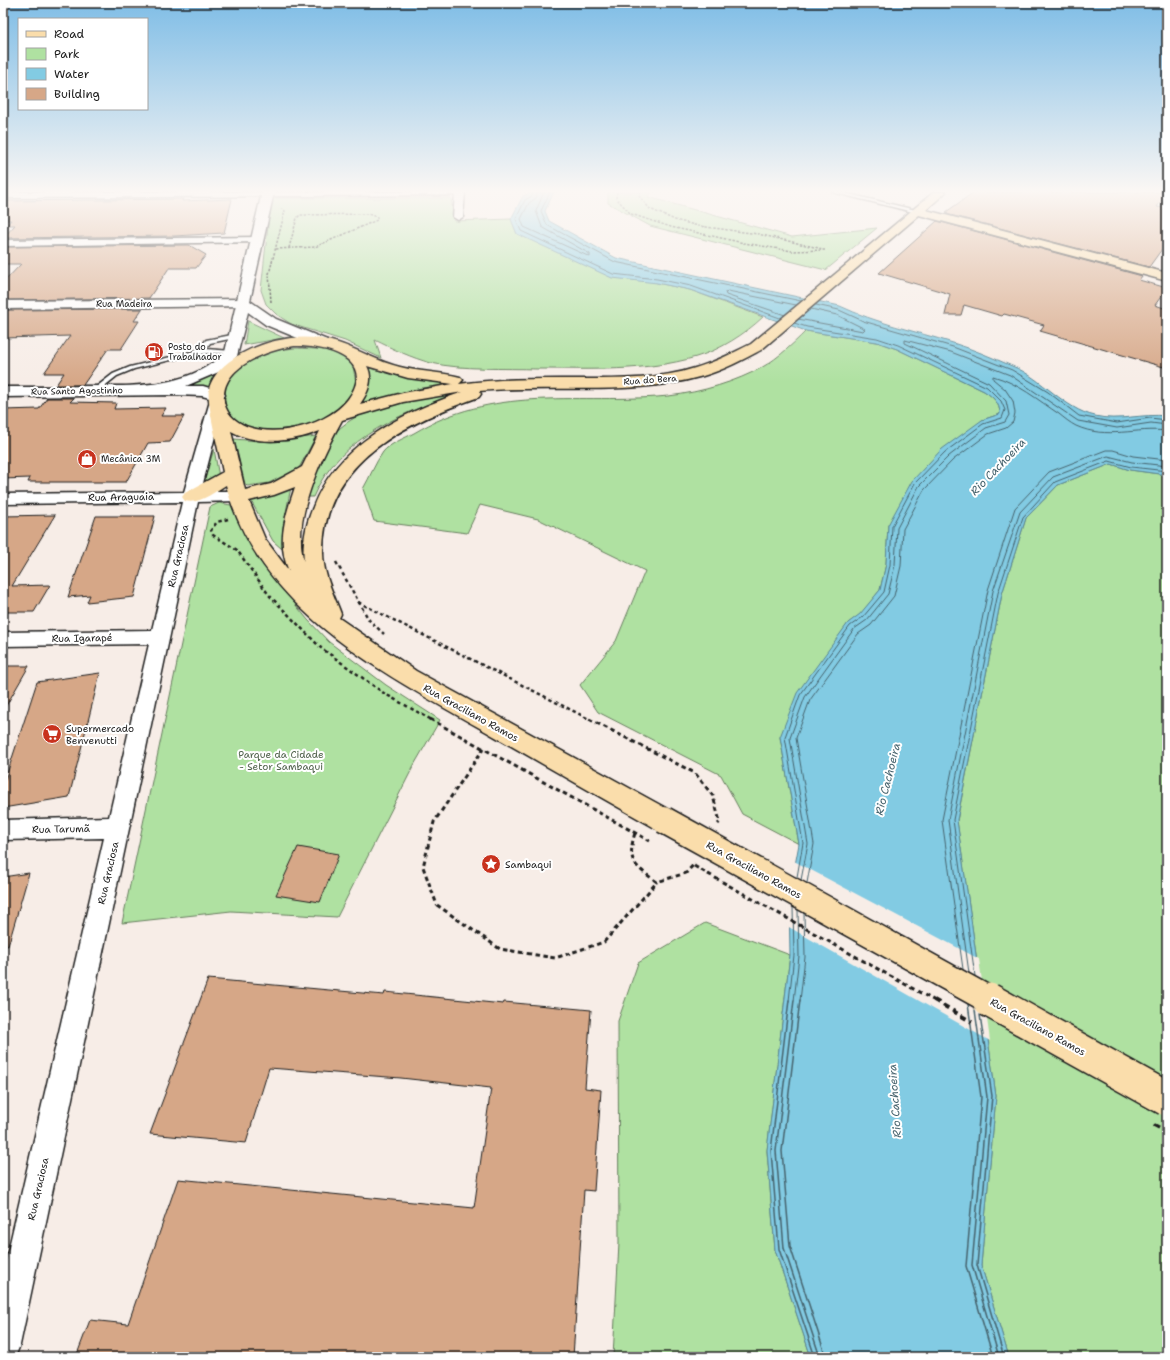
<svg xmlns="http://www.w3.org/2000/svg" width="1170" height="1360" viewBox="0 0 1170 1360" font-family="'Shantell Sans',sans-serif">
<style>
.green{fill:#afe1a1;stroke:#667e5e}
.water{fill:#82cbe3;stroke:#598593}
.pier{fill:#f7ede7}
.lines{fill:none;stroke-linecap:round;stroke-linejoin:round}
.shore-far1{stroke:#45626c;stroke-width:1}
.shore{stroke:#45626c;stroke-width:1.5}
.building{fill:#d6a787;stroke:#1c1c1c}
.lane-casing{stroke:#1c1c1c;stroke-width:3}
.street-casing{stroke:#1c1c1c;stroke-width:3}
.secondary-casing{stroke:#1c1c1c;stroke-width:3}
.primary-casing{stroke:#1c1c1c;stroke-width:3}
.path-far2{stroke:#1c1c1c;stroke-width:1.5;stroke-dasharray:2.5 1.5;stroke-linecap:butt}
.path-far1{stroke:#1c1c1c;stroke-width:2.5;stroke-dasharray:3.5 3;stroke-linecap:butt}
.path{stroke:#1c1c1c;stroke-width:3;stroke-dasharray:4.5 3.5;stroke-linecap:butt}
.lane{fill:#fff;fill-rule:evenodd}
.street{fill:#fff;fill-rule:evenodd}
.secondary{fill:#fff;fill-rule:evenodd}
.primary{fill:#faddab;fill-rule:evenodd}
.primary-bridge-far1-casing{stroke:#1c1c1c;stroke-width:29;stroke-linecap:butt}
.primary-bridge-casing{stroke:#1c1c1c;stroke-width:36;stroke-linecap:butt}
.path-bridge-far1{stroke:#1c1c1c;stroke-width:3;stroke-dasharray:4.5 3.5;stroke-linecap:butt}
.path-bridge{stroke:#1c1c1c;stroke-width:4;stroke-dasharray:6 4.5;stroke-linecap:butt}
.primary-bridge-far1{stroke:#faddab;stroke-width:26}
.primary-bridge{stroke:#faddab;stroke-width:33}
.labels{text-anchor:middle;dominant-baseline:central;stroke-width:4;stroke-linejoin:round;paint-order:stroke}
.far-street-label{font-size:9px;fill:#1c1c1c;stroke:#fff}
.far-poi-label{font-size:9px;fill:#1c1c1c;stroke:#fff;text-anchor:start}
.street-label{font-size:10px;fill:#1c1c1c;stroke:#fff}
.poi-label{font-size:10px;fill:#1c1c1c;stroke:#fff;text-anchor:start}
.park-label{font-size:10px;fill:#4f614b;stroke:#fff}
.water-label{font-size:11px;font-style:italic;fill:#45626c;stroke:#fff}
</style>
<rect width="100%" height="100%" fill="#f7ede7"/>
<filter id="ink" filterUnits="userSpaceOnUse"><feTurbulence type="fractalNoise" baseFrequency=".025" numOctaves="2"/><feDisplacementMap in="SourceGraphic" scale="8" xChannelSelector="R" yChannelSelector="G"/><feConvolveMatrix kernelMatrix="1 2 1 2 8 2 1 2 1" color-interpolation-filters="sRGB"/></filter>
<g filter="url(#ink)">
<g class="green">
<path d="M608,192H652L648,197L792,237L877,228L826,270L650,226L608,203Z"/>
<path d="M271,198H451L454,221L511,219L517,234L657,283L690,290L763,317C745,334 720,350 696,357C645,372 590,369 537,369C505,368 462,370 431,363C412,358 393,349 375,340L381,358L345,341L291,324L276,314L266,304L261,290Z"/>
<path d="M248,321L284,338L244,345Z"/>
<path d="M806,331L877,342L897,349L984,391C993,397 1000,403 1000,414L982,420L888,525L886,564L880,590L860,615L848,623L780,737L799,844L742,814L721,775L598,712L580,685L616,641L645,571L538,519L480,505L467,533L374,521L363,489C370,477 375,463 383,452C389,444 405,438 414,433C493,386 571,403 657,397C689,395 724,386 753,372C773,363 791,346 806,331Z"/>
<path d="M295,348C313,349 341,348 352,365C354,368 354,374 355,377C357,385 355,393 350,400C332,423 277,435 250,428C238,425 230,416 222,408V387L232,372L251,360L270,351Z"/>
<path d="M369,368L430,382L460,384L421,388L360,404C367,391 370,382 369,368Z"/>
<path d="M214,375L210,387L182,386Z"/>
<path d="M467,391C409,409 338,437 313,497H306C312,483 327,442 335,433C363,402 427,396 467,391Z"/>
<path d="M316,436L299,468L269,483L247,486L245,484L234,439L271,442Z"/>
<path d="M214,449L219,477L202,488Z"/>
<path d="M1111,464L1130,470L1167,475V1357H1009L981,1265L996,1096L957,821L1002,594L1026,518L1058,485Z"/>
<path d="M291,487L283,527L282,549L273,541L250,499Z"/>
<path d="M219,503L231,505L258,559L308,620L329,642L386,685L440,720L414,765L337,917L231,911L122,923L210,507Z"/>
<path d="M705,923L790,955L767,1151L775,1250L811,1357H613L619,1243L618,1021L638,963Z"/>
</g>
<path class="water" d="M532,192H554L545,211L549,221L616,258L840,306C876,323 915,331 953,343C973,349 993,358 1012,366C1042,378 1064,409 1095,416C1119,422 1142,413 1167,416V475L1130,470L1111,464L1058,485L1026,518L1002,594L957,820L996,1096L981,1265L1009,1357H811L775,1250L767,1150L790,955L789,897L799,844L780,737L797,693L848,623L860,614L880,590L886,564L888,525L912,481L942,449L982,420L1000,414C1000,403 993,397 984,391L897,349L877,342L806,331L690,290L657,283L612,278L517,234L511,219L523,196Z"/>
<path class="pier" d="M794,861L979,959L990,1041L787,926V897Z"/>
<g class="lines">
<g class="shore-far1">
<path d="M533,192L532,196L525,200L516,219L521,231L613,274L657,279L691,286L780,318"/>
<path d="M538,192L536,198L529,203L521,219L524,227L590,257V254L542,227L536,211L544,192"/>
<path d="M550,192L541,211L547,225L615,262L801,301"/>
<path d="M816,305L839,310L863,321L953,347L1012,370L1048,392L1079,416L1117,423L1150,418L1167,420"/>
<path d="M785,315L726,295L725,292L728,291L796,305"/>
<path d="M798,319L863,331L865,329L837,315L811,309"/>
<path d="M794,323L807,327L877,338L898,345L987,387L1001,401L1005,410L1002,418L983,424L945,452L915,483L892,526L890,565L884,592L863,617L850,626L800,695L785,737L803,843L797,877"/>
<path d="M801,880L808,844L790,738L805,697L854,629L867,620L888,594L895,565L897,528L919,486L949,456L986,428L1005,422L1009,415L1006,401L989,383L905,343V340L951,352L1010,375L1078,421L1117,428L1151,423L1167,425"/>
<path d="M807,883L814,844L796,738L810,700L858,634L871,625L894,596L901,566L903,529L924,490L953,460L988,434L1006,428L1013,422L1015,413L1013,401L1005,389L993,379V376C1018,383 1038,400 1059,414C1064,418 1070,423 1076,426C1107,440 1136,427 1167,431"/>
<path d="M963,969L942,820L988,590L1015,508L1049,472L1106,450H1113L1133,456L1167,460"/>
<path d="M969,973L948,820L993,591L1020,512L1053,477L1108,456L1132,462L1167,466"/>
<path d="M975,976L953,820L998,593L1023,517L1055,482L1109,461L1131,467L1167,471"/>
<path d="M789,1001L794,955L793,907"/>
<path d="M794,1001L799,956L798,910"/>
<path d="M800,1001L805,957L804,913"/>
</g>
<g class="shore">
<path d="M789,1000L771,1151L779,1249L815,1357"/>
<path d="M794,1000L776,1151L784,1248L820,1357"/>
<path d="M800,1000L782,1151L790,1246L826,1357"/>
<path d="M968,1004L981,1097L966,1266L993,1357"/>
<path d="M975,1010L987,1097L972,1265L999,1357"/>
<path d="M980,1015L992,1096L977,1265L1004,1357"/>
</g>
</g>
<g class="building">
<path d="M974,192H1167L1157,207L1167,208V242L1149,267L946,214L948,213L946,212Z"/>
<path d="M183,199L182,201L232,199L224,233L174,236L3,238L15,225H7L11,220H6L9,217H3V201Z"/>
<path d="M937,221L1142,276L1139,280L1167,288L1155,305L1167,309V368L1040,331L1044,325L1004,314L1002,316L964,305L961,315H945L950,294L879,273Z"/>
<path d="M189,245L206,255L196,268H169L149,298L3,300V283L21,264H3V247Z"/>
<path d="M142,309L134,321H139L121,349H108L83,385H56L64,373H44L70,336L3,338V310Z"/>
<path d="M47,398H74L70,402L116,403L114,409L166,408L161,416H184L170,442L148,443L126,482H28L30,478L3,479V410L39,409Z"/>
<path d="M55,515L12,586L50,585L34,612H3V516Z"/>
<path d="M96,516H155L134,597L87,602L90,595L68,597Z"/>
<path d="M3,666H29L3,711Z"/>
<path d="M100,673L69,797L3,808V786L37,682Z"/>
<path d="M298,847L339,854L320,902L276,895Z"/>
<path d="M29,873L8,946L3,945V877Z"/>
<path d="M208,979L384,995L385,992L503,1004L504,1002L591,1010L585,1088L601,1090L594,1191L584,1190L573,1357H76L90,1320L128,1324L178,1179L474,1208L491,1088L401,1078L269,1068L246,1143L150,1134Z"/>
</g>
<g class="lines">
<defs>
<g id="lane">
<path d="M832,192H840L920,211L917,213Z"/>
<path d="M237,334L239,335V337L210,343L206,349L232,351L235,353L234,354L211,353L191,355L134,369L117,376L97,392L91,391L113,374L130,367L199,350L206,340Z"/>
</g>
<g id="street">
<path d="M3,192H465L463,217L458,220L453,217L455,195L3,198Z"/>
<path d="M258,237L262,238L263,240L262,242L3,246V240Z"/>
<path d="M244,299L250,303L248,306L3,309V301Z"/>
<path d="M217,397L222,398L224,401L201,491H238L244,492L246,496L244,500L238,501L198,502L20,1345L15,1357H3V1273L104,838L3,840V820L109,817L149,644L3,646V632L152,630L182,502L3,504V494L184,492L210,401L212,398Z"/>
</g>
<path id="secondary" d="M262,192H274L250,301L276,319L327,340L329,343L327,346H317L266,325L248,312L237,356L221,371L186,386H203L223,392L225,395L223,398L217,400L202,396L175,395L3,397V387C31,387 58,387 86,386C134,386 189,389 225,352Z"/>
<path id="primary" d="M934,192H946L926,210L1167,273V281L919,215L761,350C742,360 724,370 703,376C631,397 553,384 479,391L481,394L479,397C405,423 322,462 323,553C323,574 334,595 341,614L339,618L416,671L673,812L677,820L673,828L664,831L655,828C598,796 541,763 485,731C381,672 258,609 226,485C214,492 199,505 185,501L182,497L185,493L223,472C220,455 206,403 209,389C213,373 228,361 241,354C271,338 305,332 338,343C359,350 379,362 400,367C420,372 441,372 460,377L463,380L459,384C501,378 544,379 587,379C622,379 661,379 695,368C715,362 733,353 751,344ZM294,346C324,345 378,358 348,399C326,429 252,446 228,412C225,407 223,401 224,395C225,365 269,350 294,346ZM367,366L408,378L453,384L403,393L360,404C368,393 374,379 367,366ZM463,392C402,413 337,444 313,507C306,524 302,543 304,561C291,520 322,456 342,420L403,402ZM231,431C257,446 293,442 320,431L302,467L271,484L245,490ZM295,487C286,514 276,543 289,571L265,539L249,501L274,495Z"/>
</defs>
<use href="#lane" class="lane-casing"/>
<use href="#street" class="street-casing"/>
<use href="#secondary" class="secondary-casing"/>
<use href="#primary" class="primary-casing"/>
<g class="path-far2">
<path d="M617,192L616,198L631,214L671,227L744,243L792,251L825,250"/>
<path d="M641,192L639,196L650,209L675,220L699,226L758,234L823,249"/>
<path d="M276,249L315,247L377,220V217L368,214L300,215L297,218L289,248"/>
<path d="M271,302L269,274L285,211L281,209"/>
</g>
<g class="path-far1">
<path d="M228,519L217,522L211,530L213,535L237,550L269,595L321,648L385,694L432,720"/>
<path d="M336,562L369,620L384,634"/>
<path d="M358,602L591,720"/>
</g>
<g class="path">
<path d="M430,719L650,841"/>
<path d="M589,719L695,773L713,796L720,822L718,824"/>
<path d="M484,748L434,822L423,867L437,905L500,949L555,958L604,942L657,882"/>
<path d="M635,833C626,862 635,866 657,882L686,873L695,863"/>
</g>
<use href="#lane" class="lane"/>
<use href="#street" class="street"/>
<use href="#secondary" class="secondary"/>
<use href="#primary" class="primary"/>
<defs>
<path id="primary-bridge-far1" d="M664,820L991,1001"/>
<path id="primary-bridge" d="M989,1000L1167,1099"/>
</defs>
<use href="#primary-bridge-far1" class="primary-bridge-far1-casing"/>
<use href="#primary-bridge" class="primary-bridge-casing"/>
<path class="path-bridge-far1" d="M694,866L935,1001"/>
<g class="path-bridge">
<path d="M934,1000L972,1022"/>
<path d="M1154,1125L1167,1132"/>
</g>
<use href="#primary-bridge-far1" class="primary-bridge-far1"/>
<use href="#primary-bridge" class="primary-bridge"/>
</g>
</g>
<linearGradient id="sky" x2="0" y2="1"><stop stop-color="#7fbde6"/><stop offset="0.5" stop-color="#fbf7f4"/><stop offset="1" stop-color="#fbf7f4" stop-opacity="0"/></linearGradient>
<rect width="1170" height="382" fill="url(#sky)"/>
<defs>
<symbol id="fuel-disc" viewBox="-11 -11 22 22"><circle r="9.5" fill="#c8321e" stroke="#fff"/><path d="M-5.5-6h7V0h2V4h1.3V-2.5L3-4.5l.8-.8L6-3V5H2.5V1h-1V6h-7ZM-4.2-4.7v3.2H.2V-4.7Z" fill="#fff"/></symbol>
<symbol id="shop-disc" viewBox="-11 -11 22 22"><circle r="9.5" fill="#c8321e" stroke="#fff"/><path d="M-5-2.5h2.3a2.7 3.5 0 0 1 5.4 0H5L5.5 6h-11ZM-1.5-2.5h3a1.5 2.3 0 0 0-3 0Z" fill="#fff"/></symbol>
<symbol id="supermarket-disc" viewBox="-11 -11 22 22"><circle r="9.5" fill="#c8321e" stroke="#fff"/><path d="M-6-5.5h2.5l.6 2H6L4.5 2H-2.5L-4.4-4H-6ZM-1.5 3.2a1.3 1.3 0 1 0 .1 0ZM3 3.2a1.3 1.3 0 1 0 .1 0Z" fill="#fff"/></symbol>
<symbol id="sight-disc" viewBox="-11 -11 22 22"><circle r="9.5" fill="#c8321e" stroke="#fff"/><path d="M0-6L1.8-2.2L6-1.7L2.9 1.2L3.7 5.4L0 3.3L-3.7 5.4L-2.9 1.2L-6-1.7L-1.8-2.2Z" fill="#fff"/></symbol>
</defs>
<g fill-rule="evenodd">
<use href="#fuel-disc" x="143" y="341" width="22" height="22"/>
<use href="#shop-disc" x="76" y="448" width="22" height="22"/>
<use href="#supermarket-disc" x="41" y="723" width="22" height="22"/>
<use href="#sight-disc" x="480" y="853" width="22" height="22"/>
</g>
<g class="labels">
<g class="far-street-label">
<text x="124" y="304">Rua Madeira</text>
<text transform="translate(650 380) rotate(-4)">Rua do Bera</text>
<text transform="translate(77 391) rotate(-1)">Rua Santo Agostinho</text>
</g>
<g class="far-poi-label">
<text x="168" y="347">Posto do<tspan x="168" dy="10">Trabalhador</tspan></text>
<text x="101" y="459">Mecânica 3M</text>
</g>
<g class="street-label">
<text transform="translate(121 497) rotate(-1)">Rua Araguaia</text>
<text transform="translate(178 556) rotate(-77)">Rua Graciosa</text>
<text transform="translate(82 638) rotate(-1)">Rua Igarapé</text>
<text transform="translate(471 713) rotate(29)">Rua Graciliano Ramos</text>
<text transform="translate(61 829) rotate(-1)">Rua Tarumã</text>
<text transform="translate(754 870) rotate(29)">Rua Graciliano Ramos</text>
<text transform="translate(108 873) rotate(-77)">Rua Graciosa</text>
<text transform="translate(1038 1027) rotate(29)">Rua Graciliano Ramos</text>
<text transform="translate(38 1189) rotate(-77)">Rua Graciosa</text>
</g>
<g class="poi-label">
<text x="66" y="728">Supermercado<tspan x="66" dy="12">Benvenutti</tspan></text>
<text x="505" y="864">Sambaqui</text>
</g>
<g class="park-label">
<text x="281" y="754">Parque da Cidade<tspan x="281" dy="12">- Setor Sambaqui</tspan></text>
</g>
<g class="water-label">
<text transform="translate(998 467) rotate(-46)">Rio Cachoeira</text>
<text transform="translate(888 779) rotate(-76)">Rio Cachoeira</text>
<text transform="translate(895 1101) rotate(-94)">Rio Cachoeira</text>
</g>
</g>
<rect width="1170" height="1360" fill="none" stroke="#fff" stroke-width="16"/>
<rect x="8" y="8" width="1154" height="1344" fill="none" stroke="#1c1c1c" stroke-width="1.5" filter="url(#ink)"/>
<rect x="18" y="18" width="130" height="92" fill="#ffffff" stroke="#a4a4a4"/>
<rect x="26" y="31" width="20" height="6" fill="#faddab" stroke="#a4a4a4"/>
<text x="54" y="38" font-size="12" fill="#1c1c1c">Road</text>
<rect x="26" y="48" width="20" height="12" fill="#afe1a1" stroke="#a4a4a4"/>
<text x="54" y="58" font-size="12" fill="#1c1c1c">Park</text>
<rect x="26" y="68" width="20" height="12" fill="#82cbe3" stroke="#a4a4a4"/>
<text x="54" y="78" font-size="12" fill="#1c1c1c">Water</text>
<rect x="26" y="88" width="20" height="12" fill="#d6a787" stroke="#a4a4a4"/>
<text x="54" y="98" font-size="12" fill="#1c1c1c">Building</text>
</svg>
